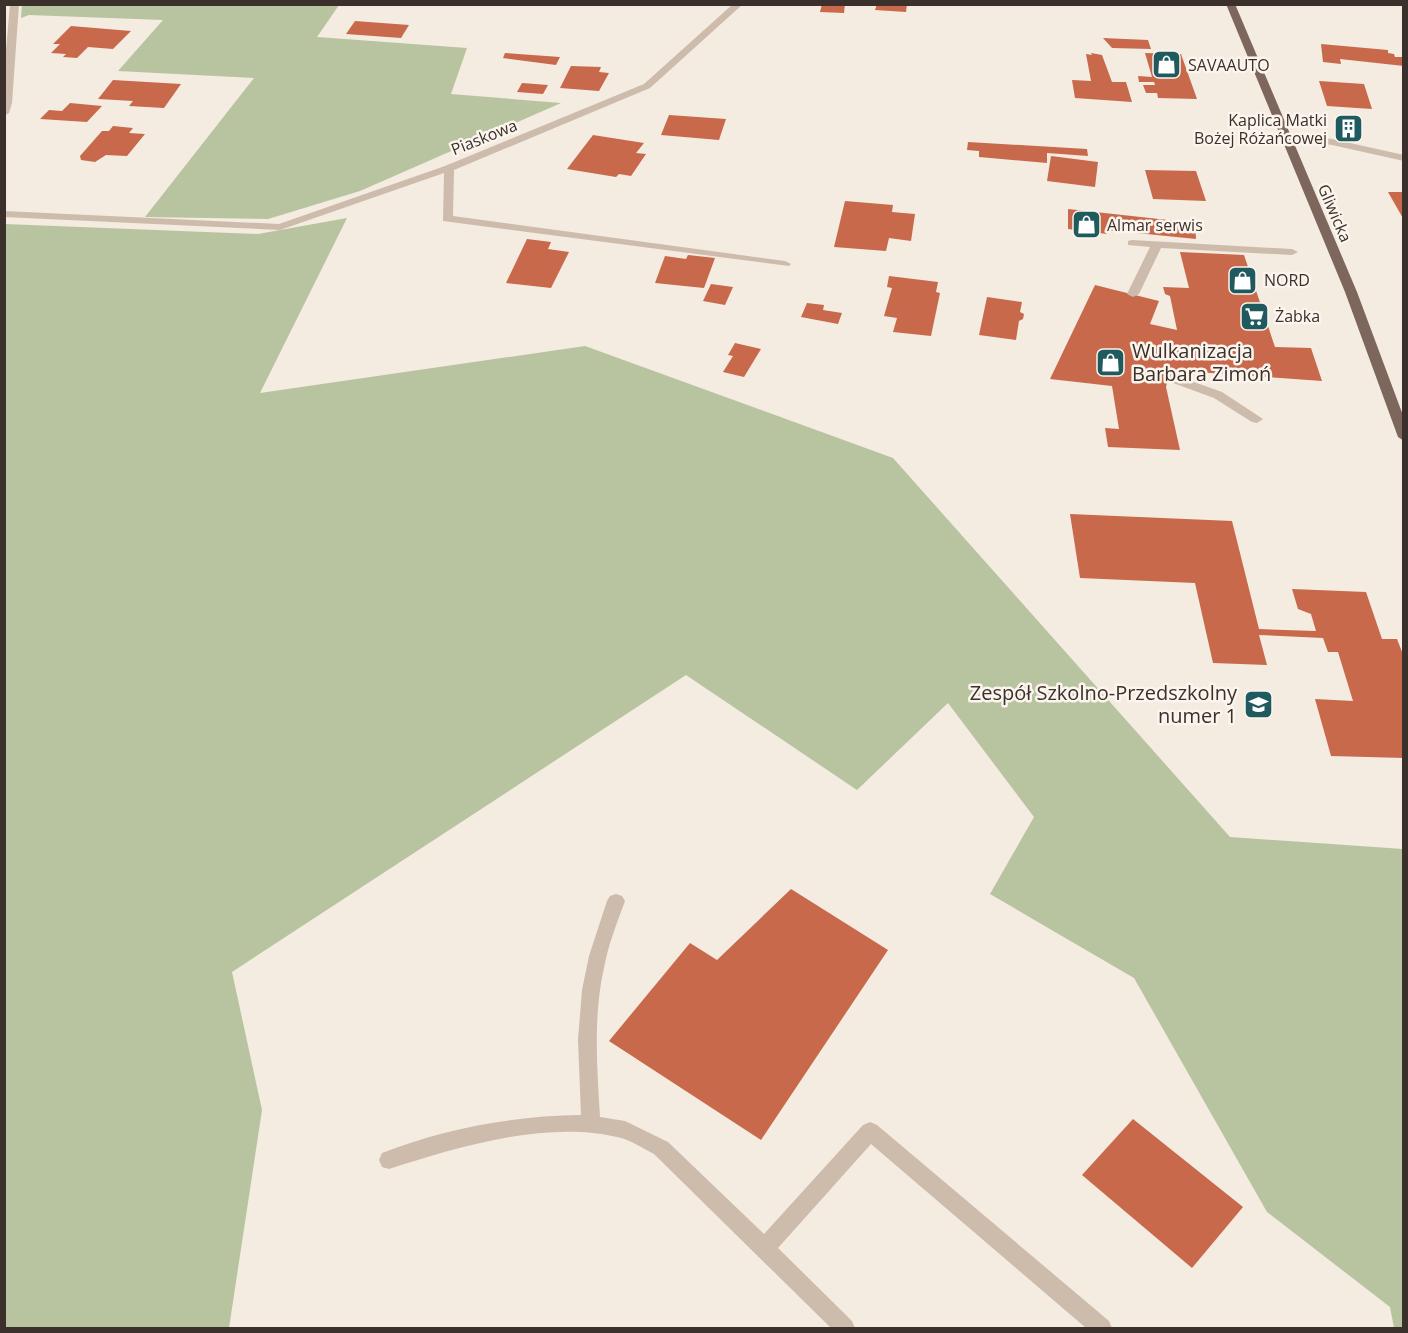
<svg xmlns="http://www.w3.org/2000/svg" width="1408" height="1333" viewBox="0 0 1408 1333" font-family="'Open Sans',sans-serif">
<style>
.green{fill:#b8c4a0}
.building{fill:#c8694b}
.lines{fill:none;stroke-linecap:round;stroke-linejoin:round}
.lane{fill:#cdbbac;fill-rule:evenodd}
.street{fill:#cdbbac;fill-rule:evenodd}
.primary{fill:#7d675c;fill-rule:evenodd}
.labels{text-anchor:middle;dominant-baseline:central;stroke-width:5;stroke-linejoin:round;paint-order:stroke}
.far-poi-label{font-size:16px;fill:#3b302b;stroke:#fbf5ee;text-anchor:start}
.far-street-label{font-size:16px;fill:#3b302b;stroke:#fbf5ee}
.poi-label{font-size:20px;fill:#3b302b;stroke:#fbf5ee;text-anchor:start}
</style>
<rect width="100%" height="100%" fill="#f4ebe1"/>
<g class="green">
<path d="M22,4L339,5L317,37L467,48L451,94L561,103L360,191L268,219L145,217L254,78L118,71L163,20L29,15L21,18Z"/>
<path d="M347,218L260,393L585,346L893,458L1230,837L1403,849V1328H1394L1390,1307L1267,1212L1134,978L990,894L1034,817L948,703L857,790L686,675L232,972L262,1110L229,1328H5V224L258,234Z"/>
</g>
<g class="building">
<path d="M822,4H845L844,13L820,12Z"/>
<path d="M877,4H907L906,12L875,10Z"/>
<path d="M355,21L409,25L401,38L346,34Z"/>
<path d="M71,26L131,31L113,49L88,47L77,58L63,57L66,54L51,53L60,44H53Z"/>
<path d="M1103,38L1148,40L1151,49L1112,48Z"/>
<path d="M1321,44L1388,50V53L1394,54L1395,57H1403L1404,66L1340,59L1341,64L1323,62Z"/>
<path d="M505,53L532,55L560,57L556,65L503,58Z"/>
<path d="M1091,53L1102,55L1112,82H1126L1132,102L1075,98L1072,80L1091,81L1086,54L1092,55Z"/>
<path d="M1145,53L1181,54L1197,99L1158,98L1157,93H1146L1143,85H1155L1154,82H1139L1138,76L1152,77Z"/>
<path d="M571,66L601,67L599,72L609,73L599,91L560,88Z"/>
<path d="M113,80L181,84L164,108L129,106L133,101L98,99Z"/>
<path d="M1319,81L1364,84L1372,109L1327,106Z"/>
<path d="M522,83L548,85L543,94L517,92Z"/>
<path d="M70,103L102,106L87,122L40,119L49,110L62,111Z"/>
<path d="M669,115L726,119L719,140L661,135Z"/>
<path d="M1343,123H1350L1359,128L1352,135L1338,131Z"/>
<path d="M113,126L133,128L129,133L145,134L127,156L106,155L95,162L81,160L80,156L102,131H109Z"/>
<path d="M593,135L644,143L636,153L646,154L631,176L619,174L616,177L567,169Z"/>
<path d="M968,142L1087,149L1088,156L1047,153V163L979,157V151L967,150Z"/>
<path d="M1051,156L1098,162L1095,187L1047,181Z"/>
<path d="M1145,170L1196,171L1206,201L1153,199Z"/>
<path d="M1388,192H1404V220Z"/>
<path d="M845,201L893,205L892,212L915,214L911,241L889,238L886,251L834,247Z"/>
<path d="M1068,209L1195,223L1196,239L1107,230V234L1068,229Z"/>
<path d="M527,239L551,242L548,249L569,252L551,288L506,283Z"/>
<path d="M1180,252L1244,255L1275,347L1311,348L1322,381L1170,370L1166,387L1180,450L1108,447L1105,428L1119,429L1112,386L1050,379L1095,285L1159,301L1150,324L1177,330L1170,296L1165,294L1163,287L1189,288Z"/>
<path d="M688,255L715,258L704,288L655,283L665,256L686,259Z"/>
<path d="M889,276L938,282L936,292L940,293L931,336L893,332L897,318L884,316L892,288L887,287Z"/>
<path d="M711,284L733,287L725,305L703,301Z"/>
<path d="M987,297L1022,302L1020,312L1024,314L1023,319L1019,321L1016,340L979,335Z"/>
<path d="M807,303L824,305L823,310L842,313L838,324L801,317Z"/>
<path d="M735,343L761,349L744,377L723,372L733,356L728,355Z"/>
<path d="M1070,514L1232,521L1259,629L1316,631L1311,614L1298,609L1292,589L1366,592L1382,639H1397L1404,657V758L1331,756L1315,699L1353,701L1338,652H1328L1323,638L1259,635L1267,665L1213,663L1195,583L1080,578Z"/>
<path d="M791,889L888,950L761,1140L609,1041L690,943L717,960Z"/>
<path d="M1133,1119L1243,1207L1192,1268L1082,1175Z"/>
</g>
<g class="lines">
<g class="lane">
<path d="M1132,240L1292,249L1298,252L1292,255L1161,248L1139,294L1133,297L1127,294L1150,247L1128,245V241Z"/>
<path d="M1169,373L1222,392L1263,419L1257,423L1252,422L1214,398L1165,380L1163,377Z"/>
<path d="M616,894L622,896L625,901C617,923 608,945 604,968C593,1016 597,1067 600,1117L625,1121L668,1142L764,1234L863,1125L870,1122L877,1125L1109,1321L1112,1328H1086L871,1144L778,1248L852,1321L855,1328H831L654,1154C644,1149 632,1141 621,1138C549,1119 457,1147 389,1169L382,1167L379,1160L382,1153C446,1128 512,1116 581,1115L578,1040L582,990L589,956L607,901L610,896Z"/>
</g>
<g class="street">
<path d="M10,4H19L12,103L9,113L4,116V74Z"/>
<path d="M733,4H743L650,88L454,170L453,216L785,261L791,264L789,266L443,221L444,173L280,230L4,217V211L279,224L445,166L644,84Z"/>
<path d="M1285,133L1332,139L1404,155V161L1332,145L1281,138L1280,136Z"/>
</g>
<path class="primary" d="M1226,4H1235L1357,292L1404,418V441L1398,437L1345,292Z"/>
</g>
<defs>
<symbol id="shop-square" viewBox="-11 -11 22 22"><rect x="-9" y="-9" width="18" height="18" rx="4" fill="#1f5a5e" stroke="#fbf5ee"/><path d="M-5-2.5h2.3a2.7 3.5 0 0 1 5.4 0H5L5.5 6h-11ZM-1.5-2.5h3a1.5 2.3 0 0 0-3 0Z" fill="#fff"/></symbol>
<symbol id="building-square" viewBox="-11 -11 22 22"><rect x="-9" y="-9" width="18" height="18" rx="4" fill="#1f5a5e" stroke="#fbf5ee"/><path d="M-4-6H4V6H1V3H-1V6H-4ZM-2.5-4.3h1.7v1.8h-1.7ZM.8-4.3h1.7v1.8H.8ZM-2.5-1h1.7V.8h-1.7ZM.8-1h1.7V.8H.8Z" fill="#fff"/></symbol>
<symbol id="supermarket-square" viewBox="-11 -11 22 22"><rect x="-9" y="-9" width="18" height="18" rx="4" fill="#1f5a5e" stroke="#fbf5ee"/><path d="M-6-5.5h2.5l.6 2H6L4.5 2H-2.5L-4.4-4H-6ZM-1.5 3.2a1.3 1.3 0 1 0 .1 0ZM3 3.2a1.3 1.3 0 1 0 .1 0Z" fill="#fff"/></symbol>
<symbol id="school-square" viewBox="-11 -11 22 22"><rect x="-9" y="-9" width="18" height="18" rx="4" fill="#1f5a5e" stroke="#fbf5ee"/><path d="M0-5L7-2L0 1L-7-2ZM-4 1L0 2.5L4 1V4Q0 6-4 4Z" fill="#fff"/></symbol>
</defs>
<g fill-rule="evenodd">
<use href="#shop-square" x="1150" y="48" width="33" height="33"/>
<use href="#building-square" x="1332" y="112" width="33" height="33"/>
<use href="#shop-square" x="1070" y="208" width="33" height="33"/>
<use href="#shop-square" x="1226" y="264" width="33" height="33"/>
<use href="#supermarket-square" x="1238" y="300" width="33" height="33"/>
<use href="#shop-square" x="1094" y="346" width="33" height="33"/>
<use href="#school-square" x="1242" y="688" width="33" height="33"/>
</g>
<g class="labels">
<g class="far-poi-label">
<text x="1188" y="65">SAVAAUTO</text>
<text x="1327" y="120" text-anchor="end">Kaplica Matki<tspan x="1327" dy="18">Bożej Różańcowej</tspan></text>
<text x="1107" y="225">Almar serwis</text>
<text x="1264" y="280">NORD</text>
<text x="1275" y="316">Żabka</text>
</g>
<g class="far-street-label">
<text transform="translate(484 137) rotate(-22)">Piaskowa</text>
<text transform="translate(1335 213) rotate(67)">Gliwicka</text>
</g>
<g class="poi-label">
<text x="1132" y="350">Wulkanizacja<tspan x="1132" dy="23">Barbara Zimoń</tspan></text>
<text x="1237" y="692" text-anchor="end">Zespół Szkolno-Przedszkolny<tspan x="1237" dy="23">numer 1</tspan></text>
</g>
</g>
<rect width="1408" height="1333" fill="none" stroke="#3b302b" stroke-width="12"/>
</svg>
